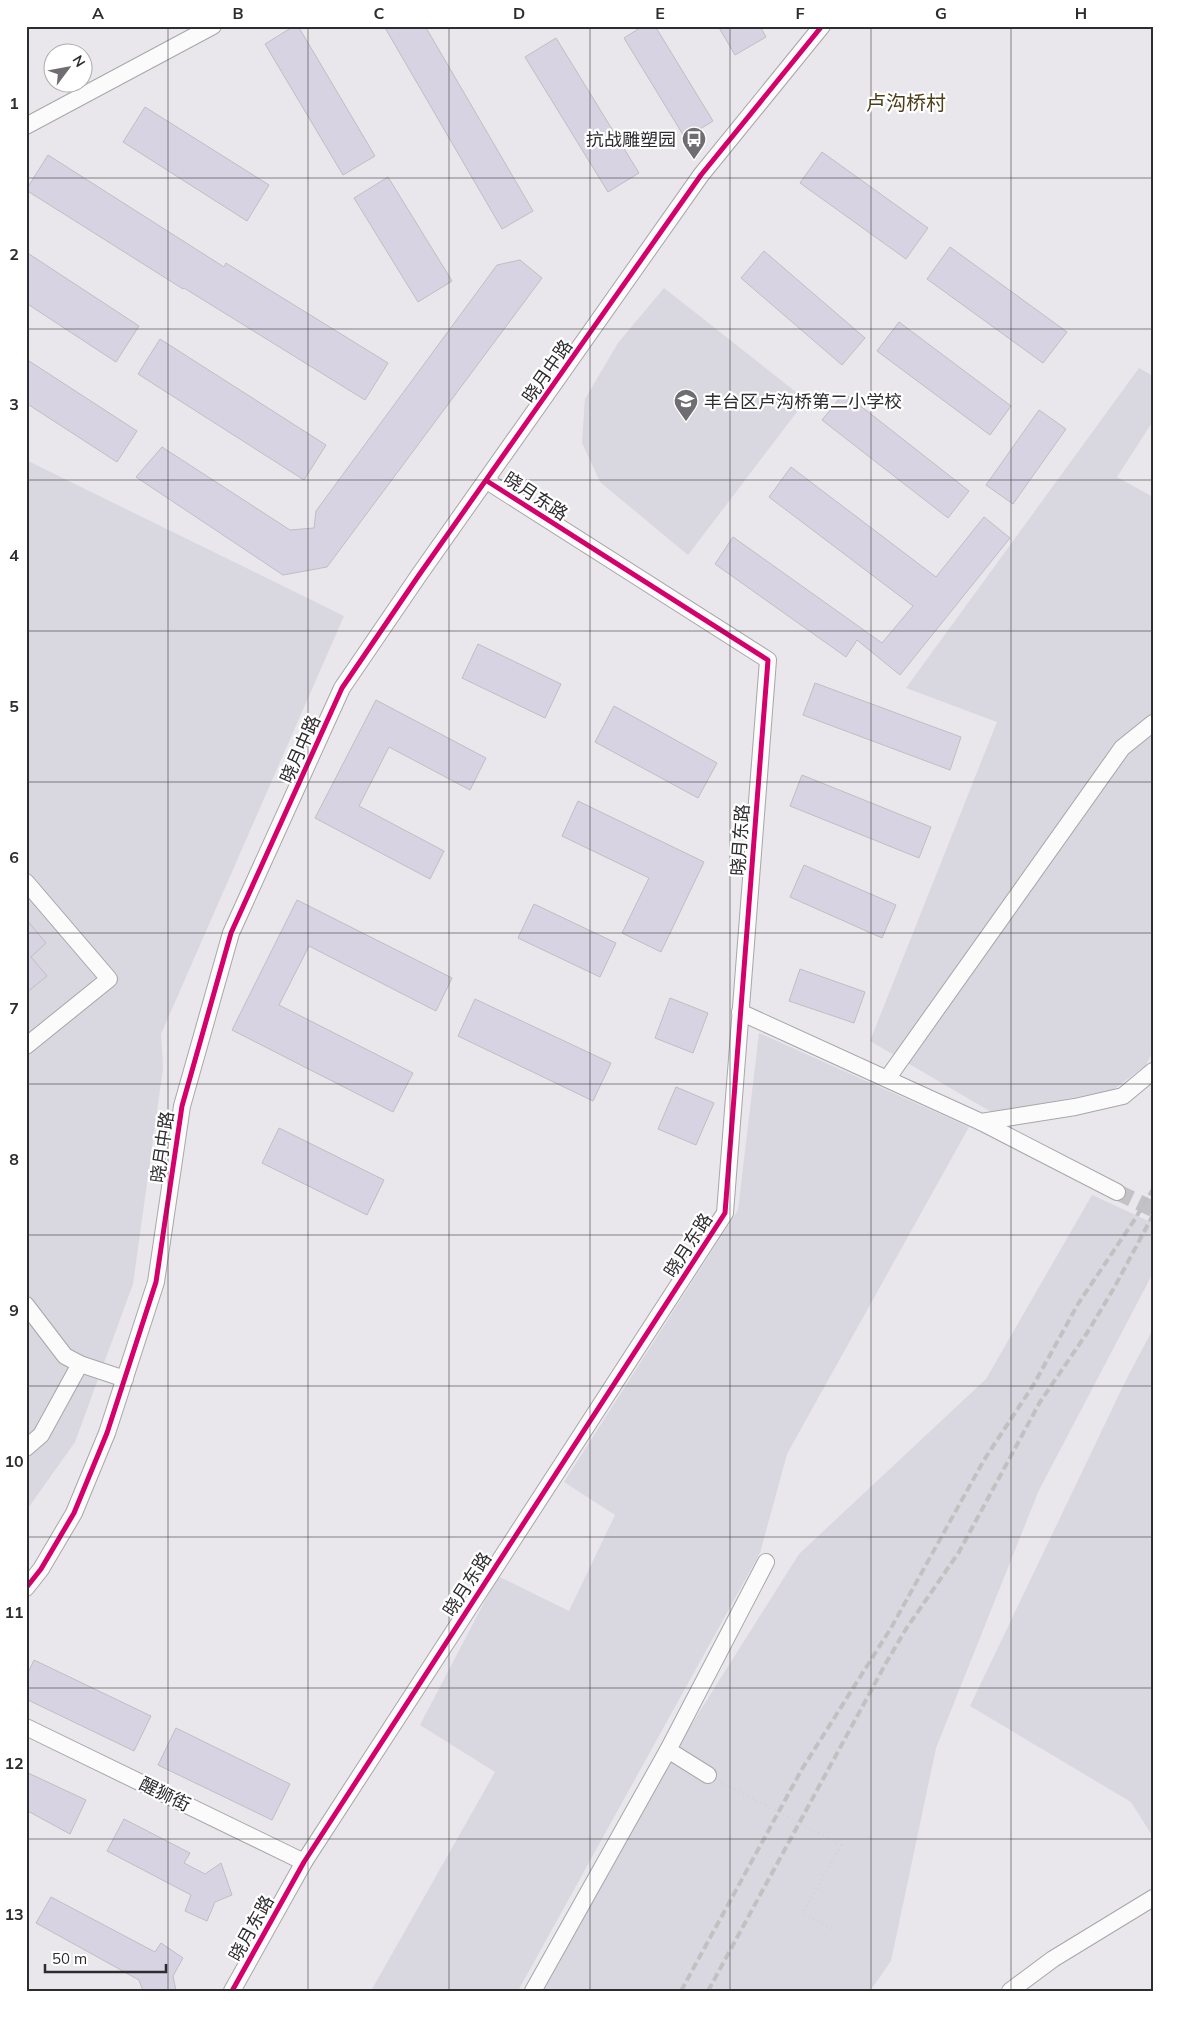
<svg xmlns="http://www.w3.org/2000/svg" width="1179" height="2017" viewBox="0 0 1179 2017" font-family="Mulish,'Noto Sans SC',sans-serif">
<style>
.built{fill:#d9d7e0}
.building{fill:#d8d3e2;stroke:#bfbec1}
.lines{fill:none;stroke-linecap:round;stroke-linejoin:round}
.minor-tunnel{stroke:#c3c2c6;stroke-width:16;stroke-dasharray:16 8;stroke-linecap:butt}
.minor-casing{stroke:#a7a6a9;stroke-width:18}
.path{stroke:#d4d3d4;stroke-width:3;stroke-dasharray:1 4;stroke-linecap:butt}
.minor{stroke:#fcfbfc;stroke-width:16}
.rail{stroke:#c1c1c2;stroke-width:4;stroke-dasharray:8 4;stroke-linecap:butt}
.cycleway-casing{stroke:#fff;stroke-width:8}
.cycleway{stroke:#d6006c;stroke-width:5}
.grid{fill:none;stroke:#2d2c2f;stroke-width:1;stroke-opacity:0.55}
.labels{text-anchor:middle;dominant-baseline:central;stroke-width:4.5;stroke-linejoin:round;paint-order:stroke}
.poi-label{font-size:18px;fill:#2d2c2f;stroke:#fff;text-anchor:end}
.street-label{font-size:18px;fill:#2d2c2f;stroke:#fff}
.quarter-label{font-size:20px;fill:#4f3f17;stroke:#fff}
.neatline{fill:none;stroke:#2d2c2f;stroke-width:2}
.grid-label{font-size:16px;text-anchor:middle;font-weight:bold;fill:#2d2c2f}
</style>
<rect width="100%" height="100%" fill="#e9e7ec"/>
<g class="built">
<path d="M664,288L806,400L688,555L600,482L582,443L585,399L618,343Z"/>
<path d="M1139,368L1153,376V421L1117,477L1153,497V1051L1146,1065L1113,1090L993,1113L870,1041L997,722L906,688Z"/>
<path d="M26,460L344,616L161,1034L163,1068L133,1284L75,1442L26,1511Z"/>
<path d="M759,1033L969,1127L787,1454L760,1553L518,1991H371L495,1772L420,1725L498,1576L569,1611L615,1515L564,1482L738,1210Z"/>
<path d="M1092,1195L1153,1223V1273L1039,1490L936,1748L891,1961L870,1991H543L657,1779L799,1554L986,1379Z"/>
<path d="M1153,1329V1837L1131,1802L970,1706L1126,1380Z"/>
</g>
<g class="building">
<path d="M294,26H298L375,156L343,175L265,44Z"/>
<path d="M384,26H425L533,211L502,229Z"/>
<path d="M643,26H655L713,121L685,138L624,38Z"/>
<path d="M718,26H760L766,37L735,55Z"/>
<path d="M556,38L639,173L608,192L525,57Z"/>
<path d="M145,107L269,185L247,221L123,142Z"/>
<path d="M822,152L928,228L906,259L800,183Z"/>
<path d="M48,155L224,267L226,263L388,363L365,400L184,288L183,289L26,190Z"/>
<path d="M388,177L452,281L418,302L354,198Z"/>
<path d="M950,247L1067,332L1043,363L927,279Z"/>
<path d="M764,251L865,338L842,365L741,278Z"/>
<path d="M26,252L139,326L116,362L26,303Z"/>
<path d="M520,260L542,278L327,567L283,575L136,477L162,447L290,530L314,528L316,511L497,265Z"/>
<path d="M899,322L1011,406L990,435L877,351Z"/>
<path d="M160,339L326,445L304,480L138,374Z"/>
<path d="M26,359L137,431L117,462L26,403Z"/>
<path d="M844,393L969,491L948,518L822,420Z"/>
<path d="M1039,410L1066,429L1013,504L986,485Z"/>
<path d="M791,467L936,577L984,517L1010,538L900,675L857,640L846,657L715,564L733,537L882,643L913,606L769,497Z"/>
<path d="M478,644L561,684L545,718L462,678Z"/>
<path d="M815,683L961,737L950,770L803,715Z"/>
<path d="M376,700L486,758L470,790L389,747L359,806L444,851L430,879L315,818Z"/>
<path d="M614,706L717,763L698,798L595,742Z"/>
<path d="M802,775L931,827L919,858L790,806Z"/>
<path d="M578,801L704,862L661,952L622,933L649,878L562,836Z"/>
<path d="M804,865L896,905L882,938L790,897Z"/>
<path d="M297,900L452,978L436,1011L309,946L279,1005L413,1073L393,1112L232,1030Z"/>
<path d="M534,904L616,943L600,977L518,938Z"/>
<path d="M26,919L46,943L31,957L47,976L26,993Z"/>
<path d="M800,969L865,992L854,1023L789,1001Z"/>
<path d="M670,998L708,1013L693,1053L655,1038Z"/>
<path d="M475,999L611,1063L593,1101L458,1036Z"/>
<path d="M676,1087L714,1103L696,1145L658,1129Z"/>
<path d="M279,1128L384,1180L367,1215L262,1163Z"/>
<path d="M34,1660L151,1716L134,1751L26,1699V1677Z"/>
<path d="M176,1728L290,1784L272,1820L158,1765Z"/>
<path d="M26,1772L86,1800L70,1834L26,1810Z"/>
<path d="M124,1819L190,1853L184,1863L205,1874L221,1863L232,1895L215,1902L207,1921L185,1911L191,1895L107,1851Z"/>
<path d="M51,1897L155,1952L161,1943L183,1958L173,1976L176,1991H143L139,1980L36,1923Z"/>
</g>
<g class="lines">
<path class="minor-tunnel" d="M1117,1192L1153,1209"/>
<defs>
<g id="minor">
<path d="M26,126L213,26"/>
<path d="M26,882L109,979L26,1046"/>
<path d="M740,1012L981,1122L1075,1107L1123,1096L1153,1071"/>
<path d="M887,1079L1122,748L1153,723"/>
<path d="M981,1122L1117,1192"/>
<path d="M26,1305L65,1356L80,1364"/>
<path d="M26,1448L41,1435L80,1364L125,1379"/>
<path d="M26,1588L41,1569L74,1513L107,1433L156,1282L182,1106L231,933L342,688L419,575L701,175L822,26"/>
<path d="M26,1727L304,1862"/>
<path d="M668,1750L708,1775"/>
<path d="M232,1991L304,1862L725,1213L768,660L487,481"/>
<path d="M533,1991L668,1750L766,1562"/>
<path d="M1010,1991L1053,1959L1153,1898"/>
</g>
</defs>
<use href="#minor" class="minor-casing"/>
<path class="path" d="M721,1782L841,1845L803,1913L835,1930"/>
<use href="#minor" class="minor"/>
<g class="rail">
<path d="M681,1991L802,1769L891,1628L984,1460L1034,1384L1078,1304L1135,1219L1153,1189"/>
<path d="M708,1991L886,1663L906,1629L959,1552L1040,1402L1087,1333L1114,1288L1153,1215"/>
</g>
<defs>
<g id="cycleway">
<path d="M26,1588L41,1569L74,1513L107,1433L156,1282L182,1106L231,933L342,688L419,575L701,175L822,26"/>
<path d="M232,1991L304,1862L725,1213L768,660L487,481"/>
</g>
</defs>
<use href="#cycleway" class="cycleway-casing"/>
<use href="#cycleway" class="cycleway"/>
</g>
<path class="grid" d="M168,26V1991M308,26V1991M449,26V1991M590,26V1991M730,26V1991M871,26V1991M1011,26V1991M26,178H1153M26,329H1153M26,480H1153M26,631H1153M26,782H1153M26,933H1153M26,1084H1153M26,1235H1153M26,1386H1153M26,1537H1153M26,1688H1153M26,1839H1153"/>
<defs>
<symbol id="bus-pin" viewBox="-11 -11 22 30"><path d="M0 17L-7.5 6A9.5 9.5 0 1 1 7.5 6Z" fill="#6f6d71" stroke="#fff"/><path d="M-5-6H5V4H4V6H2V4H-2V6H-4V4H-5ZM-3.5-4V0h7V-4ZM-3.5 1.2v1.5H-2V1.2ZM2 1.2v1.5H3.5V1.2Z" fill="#fff"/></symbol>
<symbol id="school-pin" viewBox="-11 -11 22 30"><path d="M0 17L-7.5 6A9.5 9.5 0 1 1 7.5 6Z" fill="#6f6d71" stroke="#fff"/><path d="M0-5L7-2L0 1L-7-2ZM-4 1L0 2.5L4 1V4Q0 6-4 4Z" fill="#fff"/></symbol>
</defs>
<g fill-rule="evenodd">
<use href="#bus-pin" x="680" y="125" width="28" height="38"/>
<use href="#school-pin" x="672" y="387" width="28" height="38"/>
</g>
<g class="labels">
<g class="poi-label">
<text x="676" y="139">抗战雕塑园</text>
<text x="704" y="401" text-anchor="start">丰台区卢沟桥第二小学校</text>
</g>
<g class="street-label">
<text transform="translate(547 371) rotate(-55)">晓月中路</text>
<text transform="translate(536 496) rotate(33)">晓月东路</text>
<text transform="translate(300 749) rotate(-66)">晓月中路</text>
<text transform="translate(740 840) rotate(-86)">晓月东路</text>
<text transform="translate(162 1147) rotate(-82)">晓月中路</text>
<text transform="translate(688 1245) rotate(-57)">晓月东路</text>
<text transform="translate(467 1584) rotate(-57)">晓月东路</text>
<text transform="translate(165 1794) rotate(26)">醒狮街</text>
<text transform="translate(251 1928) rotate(-61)">晓月东路</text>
</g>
<g class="quarter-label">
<text x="906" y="102">卢沟桥村</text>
</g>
</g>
<rect width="1179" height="2017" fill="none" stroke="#ffffff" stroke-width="55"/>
<g transform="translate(68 68) rotate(58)"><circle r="24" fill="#ffffff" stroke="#ababac"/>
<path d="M0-4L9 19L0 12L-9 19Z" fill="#6f6d71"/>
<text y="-8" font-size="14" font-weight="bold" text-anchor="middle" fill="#2d2c2f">N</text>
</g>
<path d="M45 1964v8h121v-8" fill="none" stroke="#2d2c2f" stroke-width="2.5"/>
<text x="52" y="1964" font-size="15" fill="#2d2c2f" stroke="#ffffff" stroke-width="4" paint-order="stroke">50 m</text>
<rect x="28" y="28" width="1124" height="1962" class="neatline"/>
<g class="grid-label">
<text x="98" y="19">A</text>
<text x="238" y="19">B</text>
<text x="379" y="19">C</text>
<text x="519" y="19">D</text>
<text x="660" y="19">E</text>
<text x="800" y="19">F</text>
<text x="941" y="19">G</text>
<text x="1081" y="19">H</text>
<text x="14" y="109">1</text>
<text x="14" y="260">2</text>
<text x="14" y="410">3</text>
<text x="14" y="561">4</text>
<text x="14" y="712">5</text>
<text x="14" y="863">6</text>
<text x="14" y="1014">7</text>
<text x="14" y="1165">8</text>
<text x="14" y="1316">9</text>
<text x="14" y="1467">10</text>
<text x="14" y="1618">11</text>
<text x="14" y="1769">12</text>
<text x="14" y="1920">13</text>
</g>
</svg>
